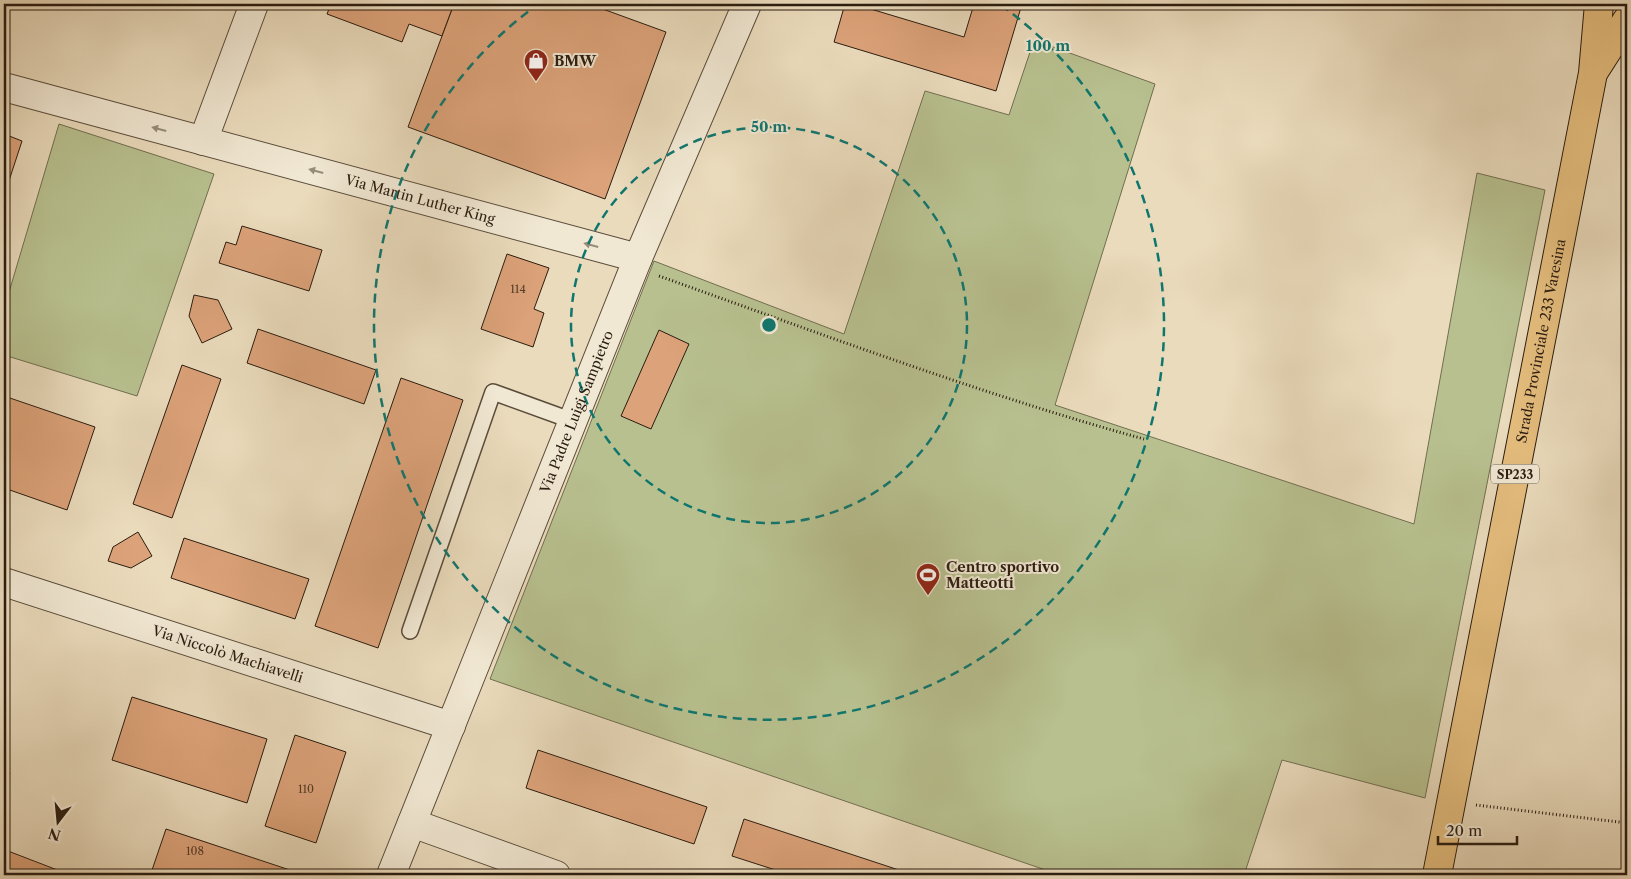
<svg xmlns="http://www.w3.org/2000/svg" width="1631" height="879" viewBox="0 0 1631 879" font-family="'Libre Caslon Text',serif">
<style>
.green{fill:#b8c08f;stroke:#716e50}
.building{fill:#dca279;stroke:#2a1c10}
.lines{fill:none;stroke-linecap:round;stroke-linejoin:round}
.service-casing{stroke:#5a4c3b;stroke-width:18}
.minor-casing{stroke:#5a4c3b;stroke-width:30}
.primary-casing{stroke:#2a1c10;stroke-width:30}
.path{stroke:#2a1c10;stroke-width:3;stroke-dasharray:1 2.5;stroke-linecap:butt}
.service{stroke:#f1e8d3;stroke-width:15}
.minor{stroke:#f1e8d3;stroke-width:28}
.primary{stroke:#e5be7e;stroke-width:28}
.oneway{fill:#978c7b}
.ring{fill:none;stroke:#0f766e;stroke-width:2.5;stroke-dasharray:9 6}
.labels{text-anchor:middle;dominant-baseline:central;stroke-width:4;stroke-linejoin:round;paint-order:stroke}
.number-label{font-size:11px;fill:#563e2a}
.shield{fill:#f1e8d3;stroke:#66594a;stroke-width:1}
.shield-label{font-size:12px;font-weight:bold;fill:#2a1c10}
.poi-label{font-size:14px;font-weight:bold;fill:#2a1c10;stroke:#f1e8d3;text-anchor:start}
.street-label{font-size:14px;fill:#2a1c10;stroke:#f1e8d3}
.centre{fill:#0f766e;stroke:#f1e8d3;stroke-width:2.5}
.ring-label{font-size:15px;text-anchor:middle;font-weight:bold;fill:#0f766e;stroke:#f1e8d3;stroke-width:4;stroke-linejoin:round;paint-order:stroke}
</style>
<rect width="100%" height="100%" fill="#eadbbc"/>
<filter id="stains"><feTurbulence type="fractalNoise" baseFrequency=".004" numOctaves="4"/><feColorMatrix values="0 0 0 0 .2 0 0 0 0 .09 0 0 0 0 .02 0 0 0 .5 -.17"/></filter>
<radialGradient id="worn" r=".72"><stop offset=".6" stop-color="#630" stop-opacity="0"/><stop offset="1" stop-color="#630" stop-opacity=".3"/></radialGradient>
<g class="green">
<path d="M1034,40L1155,84L1055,405L1414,524L1477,173L1545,190L1425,798L1282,760L1244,875H1060L490,679L654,261L844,334L925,91L1009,115Z"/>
<path d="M59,124L214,174L137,396L4,355V309Z"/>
</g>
<g class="building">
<path d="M331,4H454L442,36L409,24L402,42L327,14Z"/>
<path d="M454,4H589L666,32L605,199L408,127Z"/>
<path d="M845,4H854L964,37L974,4H1022L996,91L834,42Z"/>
<path d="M4,134L22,141L4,196Z"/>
<path d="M242,226L322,250L309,291L219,263L226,242L236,245Z"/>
<path d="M507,254L549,268L534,309L544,313L533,347L481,329Z"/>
<path d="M194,295L218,300L232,329L202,343L189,316Z"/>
<path d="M258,329L376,370L364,404L247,363Z"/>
<path d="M659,330L689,344L651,429L621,416Z"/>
<path d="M182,365L221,379L172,518L133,504Z"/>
<path d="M401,378L463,400L378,648L315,626Z"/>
<path d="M4,396L95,427L67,510L4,488Z"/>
<path d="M138,532L152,556L131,568L108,561L113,547Z"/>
<path d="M184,538L309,579L295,619L171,578Z"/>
<path d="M132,697L267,739L247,803L112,760Z"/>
<path d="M295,735L346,752L316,843L265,826Z"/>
<path d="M538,750L707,807L694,844L526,788Z"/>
<path d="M4,759L10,774L4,776Z"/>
<path d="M744,819L908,873L907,875H791L732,856Z"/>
<path d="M166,829L305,875H159L151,873Z"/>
<path d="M8,851L60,871L58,875H4V862Z"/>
</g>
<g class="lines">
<defs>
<path id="service" d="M410,631L493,392L573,421"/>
<g id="minor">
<path id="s1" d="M4,87L638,258"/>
<path d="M203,141L254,4"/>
<path id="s2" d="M4,582L451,726"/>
<path d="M412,823L556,875"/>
<path id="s3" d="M391,875L638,258L747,4"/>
</g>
<g id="primary">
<path d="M1595,70L1627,20"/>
<path id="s4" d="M1437,875L1593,73L1599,4"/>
</g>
</defs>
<use href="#service" class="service-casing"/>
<use href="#minor" class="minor-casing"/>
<use href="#primary" class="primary-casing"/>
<g class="path">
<path d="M659,276C819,333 980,394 1144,439"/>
<path d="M1476,805L1627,823"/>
</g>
<use href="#service" class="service"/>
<use href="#minor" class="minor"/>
<use href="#primary" class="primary"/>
</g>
<defs><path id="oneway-solid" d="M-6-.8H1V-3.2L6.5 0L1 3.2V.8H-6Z" transform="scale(1.25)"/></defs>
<g class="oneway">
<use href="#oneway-solid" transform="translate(159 129) rotate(-165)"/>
<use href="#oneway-solid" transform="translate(316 171) rotate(-165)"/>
<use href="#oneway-solid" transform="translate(591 245) rotate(-165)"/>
</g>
<g class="ring">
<circle cx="769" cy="325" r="198"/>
<path d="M1001 5A395 395 0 1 1 537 5"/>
</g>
<defs>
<symbol id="shop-pin" viewBox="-11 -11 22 30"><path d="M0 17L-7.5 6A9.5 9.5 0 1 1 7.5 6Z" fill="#8f2418" stroke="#f1e8d3"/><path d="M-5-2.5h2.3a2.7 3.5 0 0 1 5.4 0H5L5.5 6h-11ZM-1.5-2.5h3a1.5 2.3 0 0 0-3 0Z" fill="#fff"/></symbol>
<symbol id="stadium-pin" viewBox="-11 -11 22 30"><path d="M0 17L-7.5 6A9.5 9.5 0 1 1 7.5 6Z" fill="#8f2418" stroke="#f1e8d3"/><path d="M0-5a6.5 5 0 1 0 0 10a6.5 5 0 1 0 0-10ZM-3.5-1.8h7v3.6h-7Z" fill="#fff"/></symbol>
</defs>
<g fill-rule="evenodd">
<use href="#shop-pin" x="522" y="47" width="28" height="38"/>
<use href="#stadium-pin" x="914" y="561" width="28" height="38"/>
</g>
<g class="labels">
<g class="number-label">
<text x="518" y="289">114</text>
<text x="306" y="789">110</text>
<text x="195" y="851">108</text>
</g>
<rect class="shield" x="1491" y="464.5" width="48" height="19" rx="4"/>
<g class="shield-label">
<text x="1515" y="474">SP233</text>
</g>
<g class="poi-label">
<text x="554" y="61">BMW</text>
<text x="946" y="567">Centro sportivo<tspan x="946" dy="16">Matteotti</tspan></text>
</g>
<g class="street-label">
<text stroke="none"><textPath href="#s1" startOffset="431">Via Martin Luther King</textPath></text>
<text stroke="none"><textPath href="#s4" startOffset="544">Strada Provinciale 233 Varesina</textPath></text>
<text stroke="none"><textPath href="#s3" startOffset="499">Via Padre Luigi Sampietro</textPath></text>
<text stroke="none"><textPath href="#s2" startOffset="235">Via Niccolò Machiavelli</textPath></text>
</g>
</g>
<circle cx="769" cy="325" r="8" class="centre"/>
<g class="ring-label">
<text x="1048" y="51">100 m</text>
<text x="769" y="132">50 m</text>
</g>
<rect width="1631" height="879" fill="none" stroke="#eadbbc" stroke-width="20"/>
<rect x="5" y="5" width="1621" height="869" fill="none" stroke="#2a1c10" stroke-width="2.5"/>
<rect x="10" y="10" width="1611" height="859" fill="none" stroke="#2a1c10"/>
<g transform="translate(58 822) rotate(196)" stroke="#f1e8d3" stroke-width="4" paint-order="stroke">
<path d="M0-4L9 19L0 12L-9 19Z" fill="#2a1c10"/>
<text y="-8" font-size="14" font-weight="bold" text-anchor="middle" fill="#2a1c10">N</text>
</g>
<path d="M1438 836v8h79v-8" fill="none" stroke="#2a1c10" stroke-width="2.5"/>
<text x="1446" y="836" font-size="15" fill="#2a1c10" stroke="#f1e8d3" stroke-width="4" paint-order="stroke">20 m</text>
<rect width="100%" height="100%" filter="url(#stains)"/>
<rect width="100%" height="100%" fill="url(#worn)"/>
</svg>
